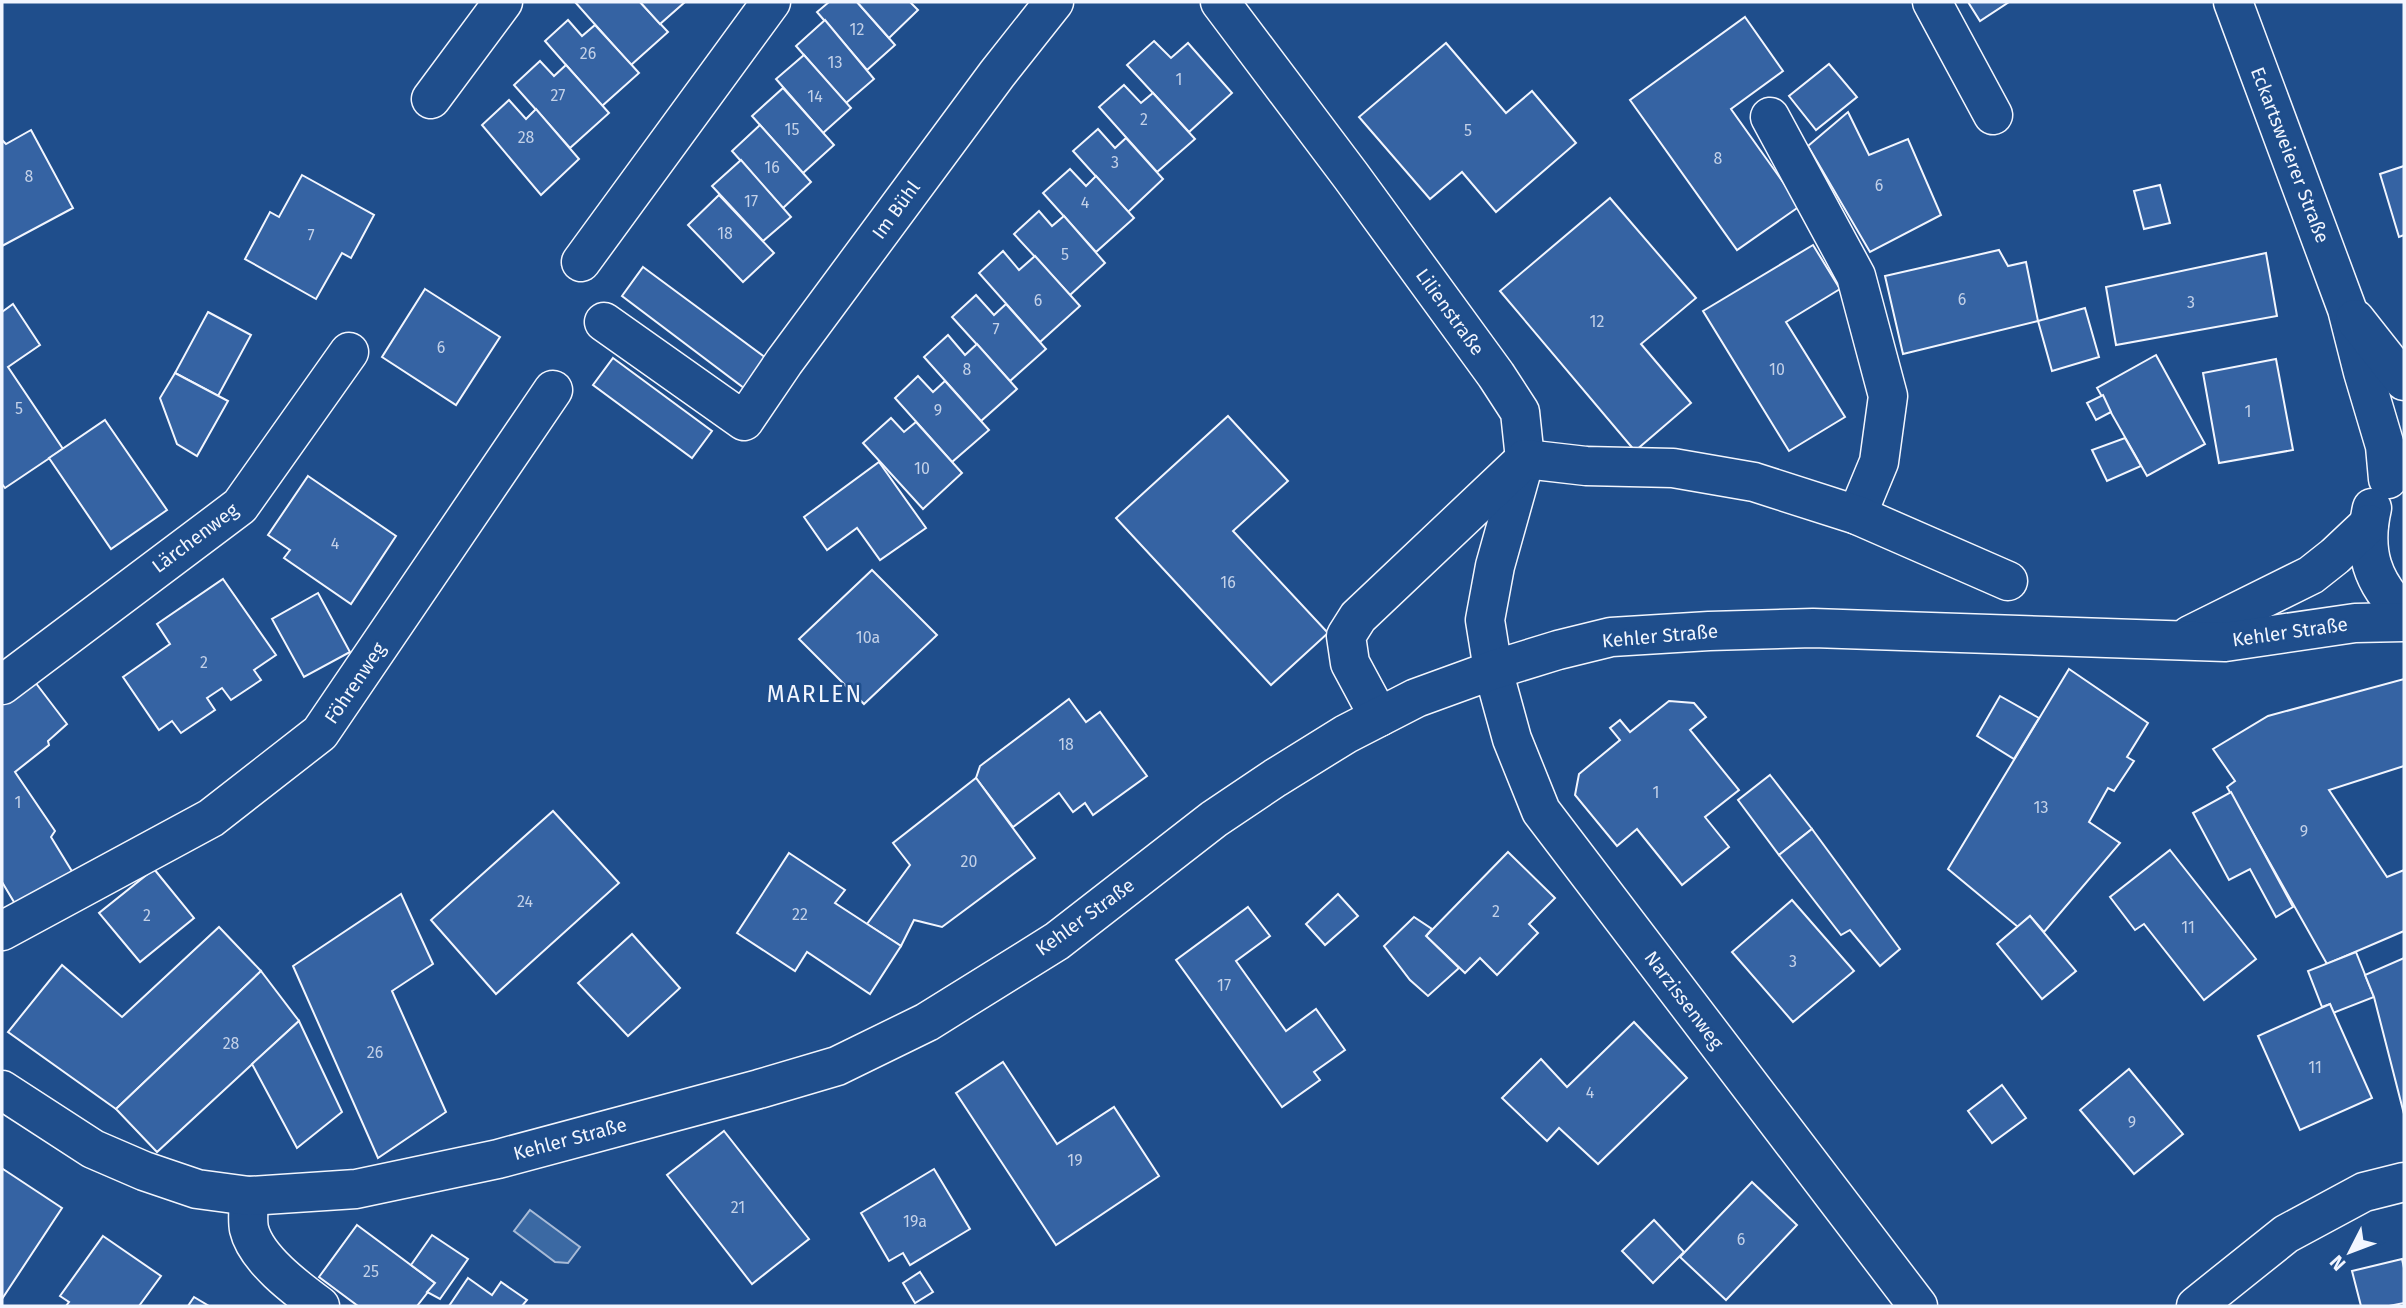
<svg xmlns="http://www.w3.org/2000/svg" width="2406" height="1308" viewBox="0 0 2406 1308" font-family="'Fira Sans',sans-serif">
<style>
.water{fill:#3b69a3;stroke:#a8bbd7;stroke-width:2}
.building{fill:#3563a3;stroke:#f2f6ff;stroke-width:2}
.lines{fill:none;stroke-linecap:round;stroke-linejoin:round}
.minor-casing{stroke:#f2f6ff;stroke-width:41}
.major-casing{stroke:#f2f6ff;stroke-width:41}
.minor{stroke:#1f4e8c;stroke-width:38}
.major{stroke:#1f4e8c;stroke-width:38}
.labels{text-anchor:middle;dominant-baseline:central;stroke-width:5;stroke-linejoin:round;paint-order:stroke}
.number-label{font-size:16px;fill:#c3d1e8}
.street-label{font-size:19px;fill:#f2f6ff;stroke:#1f4e8c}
.quarter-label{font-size:23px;letter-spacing:2px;fill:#f2f6ff;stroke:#1f4e8c}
</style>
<rect width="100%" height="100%" fill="#1f4e8c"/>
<path class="water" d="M530,1210L580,1247L568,1263L555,1262L514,1231Z"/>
<g class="building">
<path d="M575,2H640L668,32L631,65Z"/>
<path d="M640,2H685L660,24Z"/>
<path d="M829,2H857L895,45L867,70L817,12Z"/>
<path d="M857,2H910L918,10L889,38Z"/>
<path d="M1968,2H2009L1980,21Z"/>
<path d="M1745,17L1783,71L1731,109L1800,206L1737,250L1630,100Z"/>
<path d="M568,20L582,36L595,25L639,73L602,106L545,41Z"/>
<path d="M825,20L874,79L846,103L796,46Z"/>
<path d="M1154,41L1171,58L1188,43L1232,93L1189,132L1127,65Z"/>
<path d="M1446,43L1506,113L1532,91L1576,143L1496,212L1462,172L1430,199L1359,117Z"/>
<path d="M804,55L851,108L823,133L776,79Z"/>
<path d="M540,61L554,76L566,65L609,113L570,148L514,85Z"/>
<path d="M1829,64L1857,97L1816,130L1789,96Z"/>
<path d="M1124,85L1141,103L1153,93L1195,139L1157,172L1099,107Z"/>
<path d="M783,88L834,145L803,173L752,116Z"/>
<path d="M509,100L526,119L536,109L579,159L541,195L482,125Z"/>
<path d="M1848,112L1869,155L1908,139L1941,215L1870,252L1808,146Z"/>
<path d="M760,125L811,182L783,208L732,151Z"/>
<path d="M1098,129L1115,148L1126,138L1163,179L1128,212L1073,151Z"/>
<path d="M31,130L73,208L2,246V140L6,144Z"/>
<path d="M741,160L791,217L763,241L712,186Z"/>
<path d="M2404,166V235L2399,237L2380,174Z"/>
<path d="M1070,169L1086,186L1096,176L1134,218L1096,252L1043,193Z"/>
<path d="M302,175L374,215L351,258L342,253L316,299L245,259L270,212L279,217Z"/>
<path d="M2160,185L2170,223L2144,229L2134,191Z"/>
<path d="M719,195L774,253L743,282L688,225Z"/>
<path d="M1610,198L1696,298L1641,344L1691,403L1635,451L1500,291Z"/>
<path d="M1039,211L1052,226L1064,216L1105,263L1070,295L1014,234Z"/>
<path d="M1813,245L1840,289L1786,322L1845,417L1789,451L1703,311Z"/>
<path d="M1999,250L2008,266L2026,262L2038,321L1903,354L1885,276Z"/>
<path d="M1003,251L1019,270L1035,256L1080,306L1040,342L979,273Z"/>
<path d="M2266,253L2277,316L2116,345L2106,287Z"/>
<path d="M643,267L766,358L744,388L622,296Z"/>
<path d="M425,289L500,337L456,405L382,357Z"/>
<path d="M976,295L994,315L1006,304L1046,349L1010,381L952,317Z"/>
<path d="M13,304L40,345L8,367L63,449L5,488L2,484V312Z"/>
<path d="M2085,308L2099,357L2052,371L2038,321Z"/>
<path d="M208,312L251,335L218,396L175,373Z"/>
<path d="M948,335L965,355L977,344L1017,389L981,421L924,357Z"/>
<path d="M2156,355L2205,444L2147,476L2097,388Z"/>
<path d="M613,358L712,431L692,458L593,385Z"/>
<path d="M2276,359L2293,450L2219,463L2203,373Z"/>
<path d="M175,373L228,401L197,456L177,444L160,398Z"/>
<path d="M918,376L933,392L945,381L989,430L952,462L895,398Z"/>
<path d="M2103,395L2111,412L2096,420L2087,403Z"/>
<path d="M1228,416L1288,481L1233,531L1328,633L1271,685L1116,518Z"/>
<path d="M891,418L904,432L916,422L962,473L923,509L863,443Z"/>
<path d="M105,420L167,510L111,549L49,458Z"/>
<path d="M2125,438L2141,466L2107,481L2092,450Z"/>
<path d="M879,462L926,528L880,560L857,528L827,550L804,517Z"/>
<path d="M308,476L396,536L351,604L284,558L290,550L268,535Z"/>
<path d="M872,570L937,635L864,704L799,639Z"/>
<path d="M223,579L276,655L254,670L261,680L231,700L222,688L207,698L215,710L181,733L172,721L159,730L123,677L170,644L157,624Z"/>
<path d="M318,593L350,652L304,677L272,619Z"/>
<path d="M2069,669L2148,723L2127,757L2134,761L2114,791L2108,788L2089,822L2120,843L2044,932L2030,916L2018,927L1948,869Z"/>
<path d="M2404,679V766L2329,790L2387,877L2404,870V931L2327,964L2227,787L2235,781L2213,749L2268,716Z"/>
<path d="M35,682L67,724L48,741L49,745L15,772L55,831L51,837L73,873L17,907L2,882V703Z"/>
<path d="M2000,696L2039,718L2014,759L1977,736Z"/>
<path d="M1069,699L1086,722L1100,712L1147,776L1093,815L1085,803L1073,812L1059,793L1013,827L976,778L980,766Z"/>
<path d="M1669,701L1694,703L1706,717L1690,730L1739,790L1705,817L1729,847L1682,885L1637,829L1617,846L1575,795L1579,774L1620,740L1610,728L1620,720L1630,732Z"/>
<path d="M1770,775L1812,829L1779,855L1738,800Z"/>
<path d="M976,778L1035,858L942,927L914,920L901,946L867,924L910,865L893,843Z"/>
<path d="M2231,792L2293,907L2276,917L2250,869L2229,880L2193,813Z"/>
<path d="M553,811L619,883L496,994L431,920Z"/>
<path d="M1812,829L1900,949L1880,966L1850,930L1841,935L1779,855Z"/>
<path d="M2170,850L2256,959L2204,1000L2144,924L2135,930L2110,897Z"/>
<path d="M1508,852L1555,898L1529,924L1538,933L1497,975L1480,958L1465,973L1426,936Z"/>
<path d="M789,853L845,890L835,903L901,946L870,994L807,952L795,971L737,933Z"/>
<path d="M154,869L194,918L140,962L99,913Z"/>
<path d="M401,894L433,964L392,991L446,1112L378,1158L293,966Z"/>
<path d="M1338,894L1358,916L1325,945L1306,924Z"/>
<path d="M1792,900L1854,971L1793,1022L1732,952Z"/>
<path d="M1248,907L1270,936L1236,961L1286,1031L1316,1009L1345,1050L1314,1072L1320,1080L1282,1107L1176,960Z"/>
<path d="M2030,916L2076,971L2042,999L1997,944Z"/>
<path d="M1414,917L1432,929L1426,936L1459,968L1428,996L1410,980L1384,946Z"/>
<path d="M219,927L261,971L116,1109L8,1032L62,965L122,1017Z"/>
<path d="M632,934L680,988L628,1036L578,983Z"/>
<path d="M2356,952L2374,997L2333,1013L2330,1004L2322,1007L2308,971Z"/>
<path d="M2404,958V1114L2374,997L2365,975Z"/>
<path d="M261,971L299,1021L157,1152L116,1109Z"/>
<path d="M2330,1004L2372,1098L2300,1130L2258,1036Z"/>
<path d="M299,1021L342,1112L297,1148L252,1064Z"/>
<path d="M1634,1022L1687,1078L1598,1164L1559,1128L1547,1141L1502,1098L1541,1059L1567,1087Z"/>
<path d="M1003,1062L1057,1144L1114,1107L1159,1176L1056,1245L956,1093Z"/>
<path d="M2129,1069L2183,1134L2134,1174L2080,1110Z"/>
<path d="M2002,1085L2026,1118L1992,1143L1968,1111Z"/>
<path d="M724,1131L809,1239L752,1284L667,1175Z"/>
<path d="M3,1169L62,1208L2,1299V1170Z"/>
<path d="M934,1169L970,1229L910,1265L903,1253L889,1261L861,1213Z"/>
<path d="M1752,1182L1797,1225L1726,1300L1680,1257Z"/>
<path d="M1654,1220L1684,1252L1653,1283L1622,1251Z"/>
<path d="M357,1225L435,1283L417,1306H358L319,1277Z"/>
<path d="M432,1235L468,1259L440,1299L427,1292L435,1283L411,1265Z"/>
<path d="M103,1236L161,1276L139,1306H66L69,1302L60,1296Z"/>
<path d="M2402,1259L2404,1268V1303L2389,1306H2361L2352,1271Z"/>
<path d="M920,1272L933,1292L915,1303L903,1283Z"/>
<path d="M468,1278L492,1295L501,1282L527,1300L522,1306H449Z"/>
<path d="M194,1297L209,1306H188Z"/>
</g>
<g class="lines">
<defs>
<g id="minor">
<path d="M1220,2L1351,176L1496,375L1520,412L1525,459L1495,566L1485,620L1493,670L1512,739L1541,811L1918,1306"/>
<path d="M1932,2L1993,115"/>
<path d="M431,99L503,2"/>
<path d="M1770,117L1856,276L1888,396L1879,462L1857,515"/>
<path d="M581,262L771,2"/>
<path d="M604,322L744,421L784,362L997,74L1054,2"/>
<path d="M2,685L240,506L349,352"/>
<path d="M1379,717L1350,663L1346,636L1358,617L1525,459L1586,466L1673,468L1754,482L1857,515L2008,581"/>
<path d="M2,931L211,818L320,733L553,390"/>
<path d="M249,1196C249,1206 247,1219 249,1229C256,1259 297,1289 320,1306"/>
<path d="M2196,1306L2286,1234L2364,1192L2404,1182"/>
</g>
<g id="major">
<path d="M2233,2L2347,309L2363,372L2385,446L2388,479"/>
<path d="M2355,319L2404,381"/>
<path d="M2372,508C2362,551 2372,583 2404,613"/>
<path d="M2190,635L2311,575L2335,556L2369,524"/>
<path d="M2,1090L93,1149L144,1171L197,1189L249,1196L356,1189L498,1159L759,1089L837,1066L927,1022L1057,941L1214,819L1275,778L1346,734L1416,698L1493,670L1558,650L1611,637L1709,631L1813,628L2225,642L2355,623L2404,622"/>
</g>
</defs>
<use href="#minor" class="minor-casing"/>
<use href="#major" class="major-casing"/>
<use href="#minor" class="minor"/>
<use href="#major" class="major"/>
</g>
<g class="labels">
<g class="number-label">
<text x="857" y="29">12</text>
<text x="588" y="53">26</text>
<text x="835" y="62">13</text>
<text x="1179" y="79">1</text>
<text x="558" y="95">27</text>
<text x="815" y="96">14</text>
<text x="1144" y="119">2</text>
<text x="792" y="129">15</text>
<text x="1468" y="130">5</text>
<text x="526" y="137">28</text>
<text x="1718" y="158">8</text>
<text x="1115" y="162">3</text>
<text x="772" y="167">16</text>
<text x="29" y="176">8</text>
<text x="1879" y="185">6</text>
<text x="751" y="201">17</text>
<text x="1085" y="202">4</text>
<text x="725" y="233">18</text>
<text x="311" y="235">7</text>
<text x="1065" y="254">5</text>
<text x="1962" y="299">6</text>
<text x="1038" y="300">6</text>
<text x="2191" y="302">3</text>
<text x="1597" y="321">12</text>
<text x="996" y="329">7</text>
<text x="441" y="347">6</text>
<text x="967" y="369">8</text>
<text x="1777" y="369">10</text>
<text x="19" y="408">5</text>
<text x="938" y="410">9</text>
<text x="2248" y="411">1</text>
<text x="922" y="468">10</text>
<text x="335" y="543">4</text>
<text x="1228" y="582">16</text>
<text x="868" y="637">10a</text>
<text x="204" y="662">2</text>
<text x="1066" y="744">18</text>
<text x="1656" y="792">1</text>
<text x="18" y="802">1</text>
<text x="2041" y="807">13</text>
<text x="2304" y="831">9</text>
<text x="969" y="861">20</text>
<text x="525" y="901">24</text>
<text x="1496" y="911">2</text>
<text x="800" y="914">22</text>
<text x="147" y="915">2</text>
<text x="2188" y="927">11</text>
<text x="1793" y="961">3</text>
<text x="1224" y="985">17</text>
<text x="231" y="1043">28</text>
<text x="375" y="1052">26</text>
<text x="2315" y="1067">11</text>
<text x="1590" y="1092">4</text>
<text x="2132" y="1122">9</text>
<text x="1075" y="1160">19</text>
<text x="738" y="1207">21</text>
<text x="915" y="1221">19a</text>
<text x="1741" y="1239">6</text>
<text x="371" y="1271">25</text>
</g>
<g class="street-label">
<text transform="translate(2290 155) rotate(69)">Eckartsweierer Straße</text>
<text transform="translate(896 210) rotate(-54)">Im Bühl</text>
<text transform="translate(1450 312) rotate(54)">Lilienstraße</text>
<text transform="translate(195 538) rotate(-37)">Lärchenweg</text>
<text transform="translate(2290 632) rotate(-8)">Kehler Straße</text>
<text transform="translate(1660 636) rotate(-5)">Kehler Straße</text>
<text transform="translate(355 683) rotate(-56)">Föhrenweg</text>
<text transform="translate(1085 917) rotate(-36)">Kehler Straße</text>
<text transform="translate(1684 1000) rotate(53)">Narzissenweg</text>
<text transform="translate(570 1139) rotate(-15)">Kehler Straße</text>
</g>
<g class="quarter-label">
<text x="815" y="694">MARLEN</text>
</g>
</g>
<rect width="2406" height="1308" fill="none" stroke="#f2f6ff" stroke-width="7"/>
<g transform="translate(2350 1252) rotate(228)" stroke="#1f4e8c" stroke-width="5" paint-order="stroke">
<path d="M0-5L12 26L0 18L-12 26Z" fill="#f2f6ff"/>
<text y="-10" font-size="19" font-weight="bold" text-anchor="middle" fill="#f2f6ff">N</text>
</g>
</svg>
